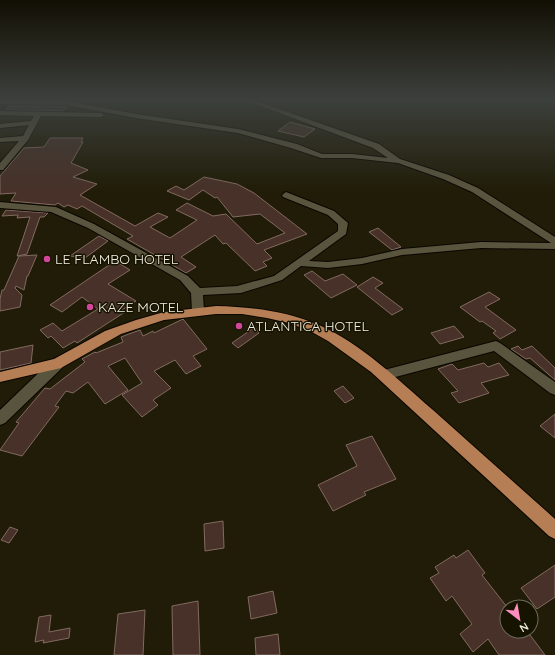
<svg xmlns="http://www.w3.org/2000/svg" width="555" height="655" viewBox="0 0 555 655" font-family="Quicksand,sans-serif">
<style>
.building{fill:#473128;stroke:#826a60}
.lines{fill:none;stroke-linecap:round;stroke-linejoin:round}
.minor-casing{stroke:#0a0600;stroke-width:2}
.major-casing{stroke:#0a0600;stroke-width:2}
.minor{fill:#59543e;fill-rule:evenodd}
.major{fill:#b67e55;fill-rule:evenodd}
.hotel-dot{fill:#d1479c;stroke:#171301;stroke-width:1.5}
.labels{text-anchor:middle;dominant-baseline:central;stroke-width:3;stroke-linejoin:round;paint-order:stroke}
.poi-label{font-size:14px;fill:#f1eee1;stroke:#171301;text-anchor:start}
</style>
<rect width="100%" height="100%" fill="#201c07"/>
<g class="building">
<path d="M9,106H66L67,107L63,111L6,110Z"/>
<path d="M290,122L315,129L304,137L278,131Z"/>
<path d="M50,138H83L81,142H83L71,163L88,170L73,177L97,184L80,195L135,226L158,213L168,217L150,227L170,238L197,220L176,210L187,203L213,216L226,214L257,244L285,233L260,214L233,217L217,197L215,198L203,190L189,200L167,191L176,186L184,190L204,177L237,184L254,193L307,234L264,250L272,258L263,262L267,266L255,271L226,243L223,244L215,235L181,257L196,267L186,273L127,239L133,236L82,206L77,209L68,205L64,207L58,203L55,205L11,201L16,193L0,194V176L24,148L44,147Z"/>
<path d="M6,210L48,213L44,217H40L27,254L17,256L30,217L17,218L18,215L2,216Z"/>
<path d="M378,228L401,247L392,250L369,232Z"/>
<path d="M99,236L108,241L85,258L70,256Z"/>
<path d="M37,255L28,276H27L24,290L16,286L15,288L22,295L20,307L0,311V299L2,290H4L19,256Z"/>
<path d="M115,261L130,270L108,284L136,301L122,310L125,312L77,343L75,341L63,348L51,336L48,338L40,330L53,323L62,331L98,309L82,297L62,312L50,305Z"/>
<path d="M312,271L325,281L343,274L357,285L331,298L304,275Z"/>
<path d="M373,277L383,283L375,288L403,309L392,315L357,287Z"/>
<path d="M489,292L500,299L485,307L516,330L500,339L493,333L496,331L482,321L480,322L460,307Z"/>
<path d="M183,319L207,349L193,356L201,366L186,374L175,360L154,371L171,388L153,400L158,405L142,417L122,395L142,383L125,358L108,366L128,390L105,404L88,382L73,393L66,391L55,406L59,407L22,456L0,450L19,423L16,422L45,388L50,389L85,362L82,359L95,352L96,353L123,342L121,337L129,334L140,330L143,336L153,331L154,333Z"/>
<path d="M454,326L464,337L440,344L431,333Z"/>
<path d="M255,327L259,333L238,348L232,343Z"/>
<path d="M33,345L31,363L0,370V352Z"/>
<path d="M518,346L522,350L532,346L555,368V380L530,358L526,359L511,349Z"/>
<path d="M484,363L488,367L499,363L509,375L481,383L489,393L459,403L451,393L458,391L438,369L452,364L458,370Z"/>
<path d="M343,386L354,398L345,403L334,391Z"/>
<path d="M555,414V438L540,426Z"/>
<path d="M372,436L396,479L364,492L366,495L333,511L318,485L357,466L346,445Z"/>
<path d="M223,521L224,548L205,551L204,524Z"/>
<path d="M10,527L18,530L9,543L1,540Z"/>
<path d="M468,550L485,573L482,575L507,607V631H527L545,655H499L488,639L473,652L460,634L472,624L452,596L446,601L430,578L439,573L435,567L454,555L456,558Z"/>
<path d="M555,565V597L537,609L521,588Z"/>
<path d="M273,591L277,613L251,619L248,597Z"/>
<path d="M198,601L200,655H173L172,606Z"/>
<path d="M145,610L143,655H114L118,614Z"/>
<path d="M51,615L49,632L70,628L69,638L43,643L44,640L35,642L39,617Z"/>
<path d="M278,634L280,655H256L255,638Z"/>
</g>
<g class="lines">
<defs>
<g id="minor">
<path d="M0,100L66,101L136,114L238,129L297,144L322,154H352L388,158L373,148L245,100H253L379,144L400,159L449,175L478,188L555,237V249L481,248L402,255L362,264L328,268L301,266L282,280L241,293L203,295L204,311L202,314H194L192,311L191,293L180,280L88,228L51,212L0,208V202L56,207L94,224L188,276L200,288L237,286L274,276L338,231V224L328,215L283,197L282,195L286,192L334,211L348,223L346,234L309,261L328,262L362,258L402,249L481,242L551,243L472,192L443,179L398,163L352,158H321L291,148L238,133L136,118L66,105L0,104Z"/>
<path d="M0,111L101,113L104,115L101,117L41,116L28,140L3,170H0V163L19,141L0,142V138L23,136L29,125L0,128V124L31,121L34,116L0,115Z"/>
<path d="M496,341L500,343L555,382V395L550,393L494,351L384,380L379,379L377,375L379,371L384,370Z"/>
<path d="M57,359L62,360L63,364L62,368L5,423L0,425V410L52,360Z"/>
</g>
<path id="major" d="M216,306C252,307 286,311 319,325C363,345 397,379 433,410C473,446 514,482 555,519V539L549,536L371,372L328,341L310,331L289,323L267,318L242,314H216L164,320L121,334L61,368L0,382V372L54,359L105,331L136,320L164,312Z"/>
</defs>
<use href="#minor" class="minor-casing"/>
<use href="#major" class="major-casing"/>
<use href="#minor" class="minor"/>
<use href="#major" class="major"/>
</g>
<linearGradient id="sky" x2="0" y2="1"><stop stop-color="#120f04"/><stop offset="0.52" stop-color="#3c403c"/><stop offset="1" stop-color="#3c403c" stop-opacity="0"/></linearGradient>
<rect width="555" height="191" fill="url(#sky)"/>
<g class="hotel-dot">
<circle cx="47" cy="259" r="4"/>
<circle cx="90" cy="307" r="4"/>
<circle cx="239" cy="326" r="4"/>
</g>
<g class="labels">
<g class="poi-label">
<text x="55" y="259">LE FLAMBO HOTEL</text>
<text x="98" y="307">KAZE MOTEL</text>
<text x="247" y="326">ATLANTICA HOTEL</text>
</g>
</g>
<g transform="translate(519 619) rotate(149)"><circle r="19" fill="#171301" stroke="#6e6b5b"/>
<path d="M0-3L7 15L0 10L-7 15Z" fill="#fd8ebe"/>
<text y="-6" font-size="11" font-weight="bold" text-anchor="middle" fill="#f1eee1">N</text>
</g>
</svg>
